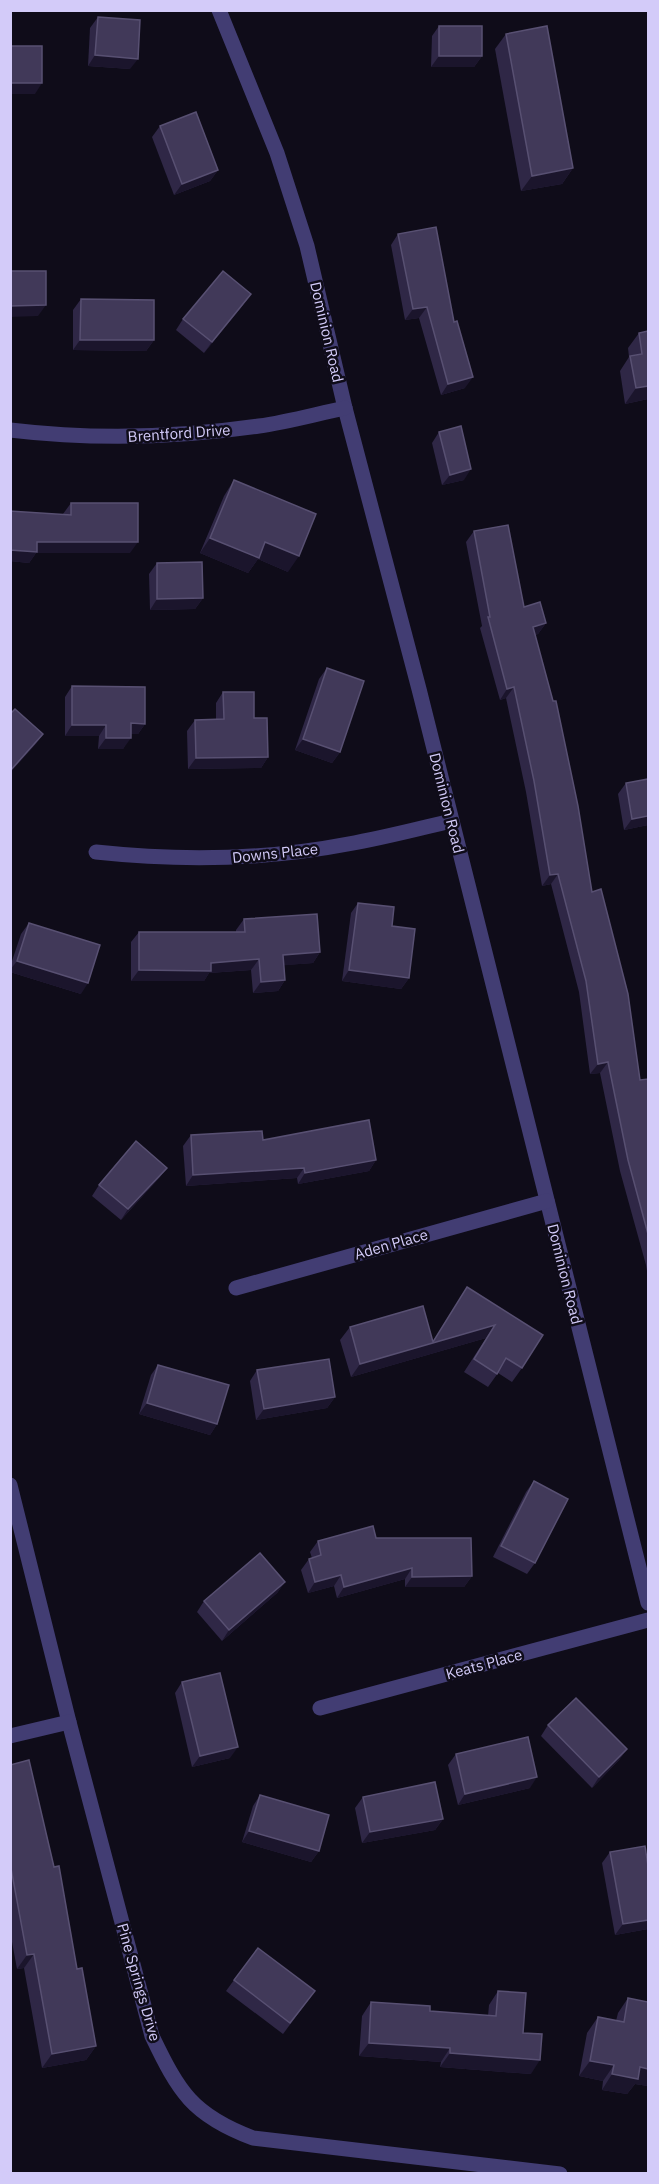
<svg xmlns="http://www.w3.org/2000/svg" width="659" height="2184" viewBox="0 0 659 2184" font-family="'IBM Plex Sans',sans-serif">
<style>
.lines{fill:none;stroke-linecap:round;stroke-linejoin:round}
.minor{stroke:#423d73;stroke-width:15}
.wall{fill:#2f2746}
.shaded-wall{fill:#1b152c}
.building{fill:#413959;stroke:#585072;stroke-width:1.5}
.labels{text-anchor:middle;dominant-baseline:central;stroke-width:5;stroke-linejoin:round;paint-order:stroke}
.street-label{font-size:15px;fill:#d3cbf9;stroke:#0f0c19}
</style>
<rect width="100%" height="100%" fill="#0f0c19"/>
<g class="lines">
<g class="minor">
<path d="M219,10L277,153L307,246L345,408L419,689L648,1603"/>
<path d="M10,430C94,440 176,438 259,426C288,422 316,414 345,408"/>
<path d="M96,852C180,861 265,860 348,844C383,838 417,829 451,821"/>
<path d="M236,1288L547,1201"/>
<path d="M10,1485L69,1722L152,2036C179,2092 192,2115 253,2138L560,2174"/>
<path d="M320,1708L648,1620"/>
<path d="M10,1736L69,1722"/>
</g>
</g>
<g class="wall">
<path d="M98,17L130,69L88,66L90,28Z"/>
<path d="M439,26L482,56L474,67H431L432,36Z"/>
<path d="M506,34L573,168L562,184L521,191L495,49Z"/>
<path d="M160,126L218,170L210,181L174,195L152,137Z"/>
<path d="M398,234L465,388L441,395L419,318L405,320L391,245Z"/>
<path d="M81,299L154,340L146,351L73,350V310Z"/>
<path d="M243,305L204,353L176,330L183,319Z"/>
<path d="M648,331V399L625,404L620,371L629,357L628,348L639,333Z"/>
<path d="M439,432L464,480L442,485L432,443Z"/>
<path d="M234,480L288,572L258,559L248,573L200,553L224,496Z"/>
<path d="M71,503L130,553H36L29,563L10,561L63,514Z"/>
<path d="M474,531L524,607L546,623L538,634L535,635L592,892L640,1080L648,1079V1277L646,1265L620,1171L600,1073L590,1074L579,992L551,884L542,886L526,792L506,698L500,700L480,628L482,626L466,542Z"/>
<path d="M157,563L203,598L195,609L150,610L149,574Z"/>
<path d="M327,668L340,752L332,763L295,750L319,679Z"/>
<path d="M72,686L145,724L138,734H131L123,749H98L99,736H65V697Z"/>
<path d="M223,692L254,718L268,757L261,768L188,769L187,731L195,720L216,719V703Z"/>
<path d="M626,783L648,825L624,830L618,794Z"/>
<path d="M358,903L392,926L409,978L401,989L342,981L351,913Z"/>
<path d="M244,919L320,952L313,963L284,965L285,980L278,991L253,993L251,970L209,973L204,981H131V942L139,932H236V930Z"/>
<path d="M29,923L81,994L10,972V967L21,934Z"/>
<path d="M191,1135L263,1140L376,1160L369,1171L298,1184L297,1178L186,1186L183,1146Z"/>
<path d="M167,1168L159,1178L121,1220L92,1196L99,1185Z"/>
<path d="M467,1287L522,1368L512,1382L498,1373L488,1387L464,1372L486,1338L351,1377L340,1340L350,1327L433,1341Z"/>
<path d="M158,1365L217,1424L210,1435L139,1414L151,1375Z"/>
<path d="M257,1370L335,1397L327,1408L256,1420L250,1381Z"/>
<path d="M534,1481L535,1563L527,1574L493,1557L526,1492Z"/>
<path d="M376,1538L472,1576L464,1587H405V1579L337,1598L334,1586L308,1593L301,1570L309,1559L312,1558L310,1552L318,1541Z"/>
<path d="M285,1582L277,1593L222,1641L197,1612L204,1601Z"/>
<path d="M182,1682L230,1758L192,1767L175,1693Z"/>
<path d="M548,1725L627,1749L619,1760L592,1788L541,1736Z"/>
<path d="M456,1754L530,1788L458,1805L448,1765Z"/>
<path d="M10,1765L77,1969L96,2046L86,2060L42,2068L24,1968L17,1969L10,1931Z"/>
<path d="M260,1795L319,1851L311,1862L242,1842L253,1806Z"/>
<path d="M363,1797L443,1819L435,1830L362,1843L355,1808Z"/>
<path d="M610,1852L648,1866V1929L615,1935L602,1863Z"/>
<path d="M234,1980L315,1991L283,2034L226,1991Z"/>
<path d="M498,1991L523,2033L531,2074L440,2067L441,2062L359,2056L362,2016L371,2002L430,2011L488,2016L489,2005Z"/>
<path d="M628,1998L648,2002V2086L635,2084L627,2094L602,2090L603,2081L579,2076L587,2033L598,2017L616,2021L618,2013Z"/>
</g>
<g class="shaded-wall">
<path d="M95,55L138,59L130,69L88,66Z"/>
<path d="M439,56H482L474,67H431Z"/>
<path d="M10,83H42L35,94H10Z"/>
<path d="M573,168L562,184L521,191L532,176Z"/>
<path d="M218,170L210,181L174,195L182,184Z"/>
<path d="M251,294L243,305L204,353L212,342Z"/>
<path d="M46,305L38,316L10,317V306Z"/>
<path d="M427,307L419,318L405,320L413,309Z"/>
<path d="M80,340H154L146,351L73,350Z"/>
<path d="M473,377L465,388L441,395L448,384Z"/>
<path d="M648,386V399L625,404L636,388Z"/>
<path d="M471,469L464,480L442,485L450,475Z"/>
<path d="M210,538L265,542L299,556L288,572L258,559L248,573L200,553Z"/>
<path d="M37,542H138L130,553H36L29,563L10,561V550Z"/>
<path d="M203,598L195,609L150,610L157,599Z"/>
<path d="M546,623L538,634L525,638L533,627Z"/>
<path d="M514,687L506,698L500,700L507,689Z"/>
<path d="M131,723L145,724L138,734H123Z"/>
<path d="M72,725H106L99,736H65Z"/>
<path d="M43,734L36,744L10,773V771Z"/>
<path d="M106,738H131L123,749H98Z"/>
<path d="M303,739L340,752L332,763L295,750Z"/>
<path d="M268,757L261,768L188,769L196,758Z"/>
<path d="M648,816V825L624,830L632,819Z"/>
<path d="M558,874L551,884L542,886L550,875Z"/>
<path d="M320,952L313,963L276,966L283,955Z"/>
<path d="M259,959L251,970L209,973L204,981H131L139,970Z"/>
<path d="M17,961L88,983L81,994L10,972V970Z"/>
<path d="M349,970L409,978L401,989L342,981Z"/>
<path d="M285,980L278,991L253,993L261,982Z"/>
<path d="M608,1062L600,1073L590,1074L598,1064Z"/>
<path d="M376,1160L369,1171L298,1184L305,1173Z"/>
<path d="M167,1168L159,1178L121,1220L128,1209Z"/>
<path d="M304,1168L297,1178L186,1186L193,1175Z"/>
<path d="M495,1325L486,1338L351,1377L360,1364Z"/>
<path d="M335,1397L327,1408L256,1420L264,1409Z"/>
<path d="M147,1403L217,1424L210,1435L139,1414Z"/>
<path d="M412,1568L405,1579L337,1598L344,1587Z"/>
<path d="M341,1575L334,1586L308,1593L315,1582Z"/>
<path d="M472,1576L464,1587H405L412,1577Z"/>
<path d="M285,1582L277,1593L222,1641L229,1630Z"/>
<path d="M238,1747L230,1758L192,1767L200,1756Z"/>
<path d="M627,1749L619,1760L592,1788L599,1777Z"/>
<path d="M537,1777L530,1788L458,1805L465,1794Z"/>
<path d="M443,1819L435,1830L362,1843L370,1832Z"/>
<path d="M249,1831L319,1851L311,1862L242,1842Z"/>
<path d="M648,1920V1929L615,1935L623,1924Z"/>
<path d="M34,1954L24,1968L17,1969L27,1955Z"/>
<path d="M369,2043L450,2048L441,2062L359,2056Z"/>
<path d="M96,2046L86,2060L42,2068L52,2054Z"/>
<path d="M450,2053L540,2060L531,2074L440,2067Z"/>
<path d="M590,2061L614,2065L603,2081L579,2076Z"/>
<path d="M640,2067L648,2069V2086L635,2084L627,2094L602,2090L612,2074Z"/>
</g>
<g class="building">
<path d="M98,17L140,20L138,59L95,55Z"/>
<rect x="439" y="26" width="43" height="30"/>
<path d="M547,26L573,168L532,176L506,34Z"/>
<rect x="10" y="46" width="32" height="37"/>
<path d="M196,112L218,170L182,184L160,126Z"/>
<path d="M436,227L454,322L457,321L473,377L448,384L427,307L413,309L398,234Z"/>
<path d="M10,271H46V305L10,306Z"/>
<path d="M223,271L251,294L212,342L183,319Z"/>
<path d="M81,299L154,300V340H80Z"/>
<path d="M648,331V386L636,388L630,356L642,354L639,333Z"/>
<path d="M461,426L471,469L450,475L439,432Z"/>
<path d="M234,480L316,514L299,556L265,542L259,558L210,538Z"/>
<path d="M71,503H138V542H37V552L10,550V511L71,515Z"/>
<path d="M508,525L524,607L540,602L546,623L533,627L553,701H556L578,806L592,892L601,889L628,994L640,1080L648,1079V1234L628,1160L608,1062L598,1064L586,981L558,874L550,875L534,781L514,687L507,689L488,617H490L474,531Z"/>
<path d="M202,562L203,598L157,599V563Z"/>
<path d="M327,668L364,681L340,752L303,739Z"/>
<path d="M72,686L145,687V724L131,723V738H106V725H72Z"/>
<path d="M223,692H254V718H267L268,757L196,758L195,720L224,719Z"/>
<path d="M15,709L43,734L10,771V714Z"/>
<path d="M648,779V816L632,819L626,783Z"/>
<path d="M358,903L394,907L392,926L415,929L409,978L349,970Z"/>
<path d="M317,914L320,952L283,955L285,980L261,982L259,959L211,963V971L139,970V932H245L244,919Z"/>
<path d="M29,923L100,945L88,983L17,961Z"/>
<path d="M369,1120L376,1160L305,1173L304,1168L193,1175L191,1135L262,1131L263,1140Z"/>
<path d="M136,1141L167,1168L128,1209L99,1185Z"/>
<path d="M467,1287L543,1335L522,1368L506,1358L497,1374L474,1359L495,1325L360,1364L350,1327L423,1306L433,1342Z"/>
<path d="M329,1359L335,1397L264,1409L257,1370Z"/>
<path d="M158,1365L229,1385L217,1424L147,1403Z"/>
<path d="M534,1481L568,1499L535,1563L501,1546Z"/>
<path d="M373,1526L376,1538H471L472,1576L412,1577V1568L344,1587L341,1575L315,1582L309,1559L321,1555L318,1541Z"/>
<path d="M260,1553L285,1582L229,1630L204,1601Z"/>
<path d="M220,1673L238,1747L200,1756L182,1682Z"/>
<path d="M576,1698L627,1749L599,1777L548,1725Z"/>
<path d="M528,1737L537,1777L465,1794L456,1754Z"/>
<path d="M29,1760L54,1867L59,1866L77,1969L82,1968L96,2046L52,2054L34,1954L27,1955L10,1863V1765Z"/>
<path d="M435,1782L443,1819L370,1832L363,1797Z"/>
<path d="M260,1795L329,1815L319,1851L249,1831Z"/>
<path d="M645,1846L648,1866V1920L623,1924L610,1852Z"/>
<path d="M258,1948L315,1991L290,2023L234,1980Z"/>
<path d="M498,1991L526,1993L523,2033L542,2034L540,2060L450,2053V2048L369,2043L371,2002L430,2006V2011L496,2016Z"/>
<path d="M628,1998L648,2002V2069L640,2067L638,2079L612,2074L614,2065L590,2061L598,2017L624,2022Z"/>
</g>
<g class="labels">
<g class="street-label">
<text transform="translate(327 332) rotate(77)">Dominion Road</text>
<text transform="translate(179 433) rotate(-4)">Brentford Drive</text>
<text transform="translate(447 803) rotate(76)">Dominion Road</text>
<text transform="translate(275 853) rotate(-6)">Downs Place</text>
<text transform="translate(391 1244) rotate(-16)">Aden Place</text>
<text transform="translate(565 1274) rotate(76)">Dominion Road</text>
<text transform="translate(484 1664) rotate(-15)">Keats Place</text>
<text transform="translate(139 1982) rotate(74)">Pine Springs Drive</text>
</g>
</g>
<rect width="659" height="2184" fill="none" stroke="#d3cbf9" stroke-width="24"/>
</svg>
